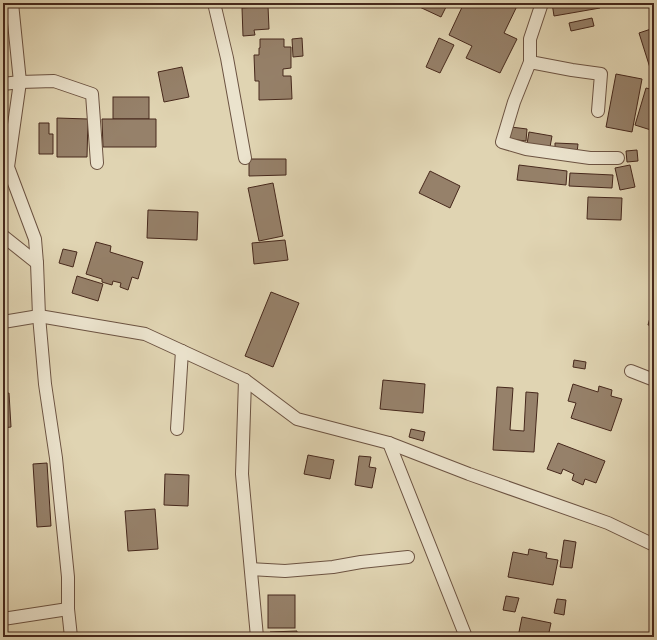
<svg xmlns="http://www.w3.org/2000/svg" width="657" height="640" viewBox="0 0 657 640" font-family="'IM FELL Great Primer',serif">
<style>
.building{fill:#96816a;stroke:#46281c}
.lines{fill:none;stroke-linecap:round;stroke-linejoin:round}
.minor-casing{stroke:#6c5342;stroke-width:14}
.minor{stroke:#ebe3cd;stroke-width:12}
</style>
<rect width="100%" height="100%" fill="#e0d4b2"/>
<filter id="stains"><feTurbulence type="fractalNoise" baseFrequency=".005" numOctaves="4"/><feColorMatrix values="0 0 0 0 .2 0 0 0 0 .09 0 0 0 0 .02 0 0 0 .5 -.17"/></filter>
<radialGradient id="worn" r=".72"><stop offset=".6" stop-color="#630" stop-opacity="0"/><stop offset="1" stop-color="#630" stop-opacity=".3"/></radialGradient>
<g class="building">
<path d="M411,3H448L441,17Z"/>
<path d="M464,3H515L518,4L504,33L517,39L500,73L466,58L472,46L449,35Z"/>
<path d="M552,3H599L600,8L554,16Z"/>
<path d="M268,6L269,29L254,30L255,35L243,36L242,8Z"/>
<path d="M592,18L594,26L571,31L569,23Z"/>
<path d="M654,28V70L651,71L639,33Z"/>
<path d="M302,38L303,56L293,57L292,39Z"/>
<path d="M439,38L454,45L440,73L426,67Z"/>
<path d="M260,39H284V47H291V68L283,69V76H291L292,99L259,100V81H255L254,55H259V48H260Z"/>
<path d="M182,67L189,97L164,102L158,72Z"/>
<path d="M616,74L642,79L632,132L606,127Z"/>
<path d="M646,88L654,90V131L635,125Z"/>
<rect x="113" y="97" width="36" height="22"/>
<path d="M57,118L88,119L87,157H57Z"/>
<path d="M102,119H156V147H103Z"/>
<path d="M39,123H49V134H53V154H39Z"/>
<path d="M511,127L527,129L526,141L509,139Z"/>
<path d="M529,132L552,136L550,147L527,144Z"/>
<path d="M555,143L578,144L577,153L555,152Z"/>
<path d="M637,150L638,161L627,162L626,151Z"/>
<path d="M249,159H286V175L249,176Z"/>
<path d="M519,165L567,171L566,185L517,180Z"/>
<path d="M630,165L635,187L620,190L615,168Z"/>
<path d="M430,171L460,186L450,208L419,193Z"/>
<path d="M570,173L613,175L612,188L569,186Z"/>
<path d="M273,183L283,236L259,241L248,188Z"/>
<path d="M588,197L622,198L621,220L587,219Z"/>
<path d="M148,210L198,212L197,240L147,238Z"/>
<path d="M285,240L288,260L254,264L252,243Z"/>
<path d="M96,242L111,246L110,252L143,262L138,279L132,277L128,290L120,287L121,283L113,281L112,285L102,282V279L86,274Z"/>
<path d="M63,249L77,252L73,267L59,263Z"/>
<path d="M77,276L103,284L98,301L72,293Z"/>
<path d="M271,292L299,303L273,367L245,356Z"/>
<path d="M654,303V326L648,325Z"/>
<path d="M574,360L586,362L585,369L573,367Z"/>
<path d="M383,380L425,384L423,413L380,409Z"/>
<path d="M573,384L598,392L599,386L612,390L611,396L622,399L611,431L571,418L576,403L568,401Z"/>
<path d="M497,387L513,388L510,430L524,431L526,392L538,393L534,452L493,450Z"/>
<path d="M9,393L11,427L3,428V394Z"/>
<path d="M411,429L425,432L423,441L409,437Z"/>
<path d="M558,443L605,461L596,483L585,479L583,485L572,480L574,474L563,469L561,474L547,469Z"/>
<path d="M308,455L334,460L330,479L304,474Z"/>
<path d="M359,456L371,457L369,467L376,468L372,488L355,485Z"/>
<path d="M47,463L51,526L37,527L33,464Z"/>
<path d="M165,474L189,475L188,506L164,505Z"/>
<path d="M155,509L158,549L128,551L125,511Z"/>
<path d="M564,540L576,542L572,568L560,567Z"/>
<path d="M529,549L547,553L546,558L558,560L553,585L508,577L513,552L528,555Z"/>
<rect x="268" y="595" width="27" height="33"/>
<path d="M506,596L519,598L515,612L503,610Z"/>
<path d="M557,599L566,600L564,615L554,613Z"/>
<path d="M522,617L551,623L548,637H518Z"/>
<path d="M297,631V637H270V632Z"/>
</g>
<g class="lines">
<defs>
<g id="minor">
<path d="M12,3L20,82L8,167L35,239L37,263L39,316L45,384L56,458L68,577V609L71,637"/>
<path d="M214,3L227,58L245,158"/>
<path d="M542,3L530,39V62L572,70L601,74L598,111"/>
<path d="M530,62L514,102L502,142L526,149L590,158H618"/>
<path d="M3,84L20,82L54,81L92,94L97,163"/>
<path d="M3,236L37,263"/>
<path d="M3,322L39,316L145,334L245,380L297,419L389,443L469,474L608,523L654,545"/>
<path d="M631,371L654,380"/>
<path d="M245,380L242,474L257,637"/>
<path d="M177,429L182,351"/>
<path d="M389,443L466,637"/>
<path d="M251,569L285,571L333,567L361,562L408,557"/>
<path d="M3,619L68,609"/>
</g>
</defs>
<use href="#minor" class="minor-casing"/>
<use href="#minor" class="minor"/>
</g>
<rect width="657" height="640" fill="none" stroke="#e0d4b2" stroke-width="16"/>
<rect x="4" y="4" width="649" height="632" fill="none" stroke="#46281c" stroke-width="2"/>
<rect x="8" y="8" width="641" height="624" fill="none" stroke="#46281c"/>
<rect width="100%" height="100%" filter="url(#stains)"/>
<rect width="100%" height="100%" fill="url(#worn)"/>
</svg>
